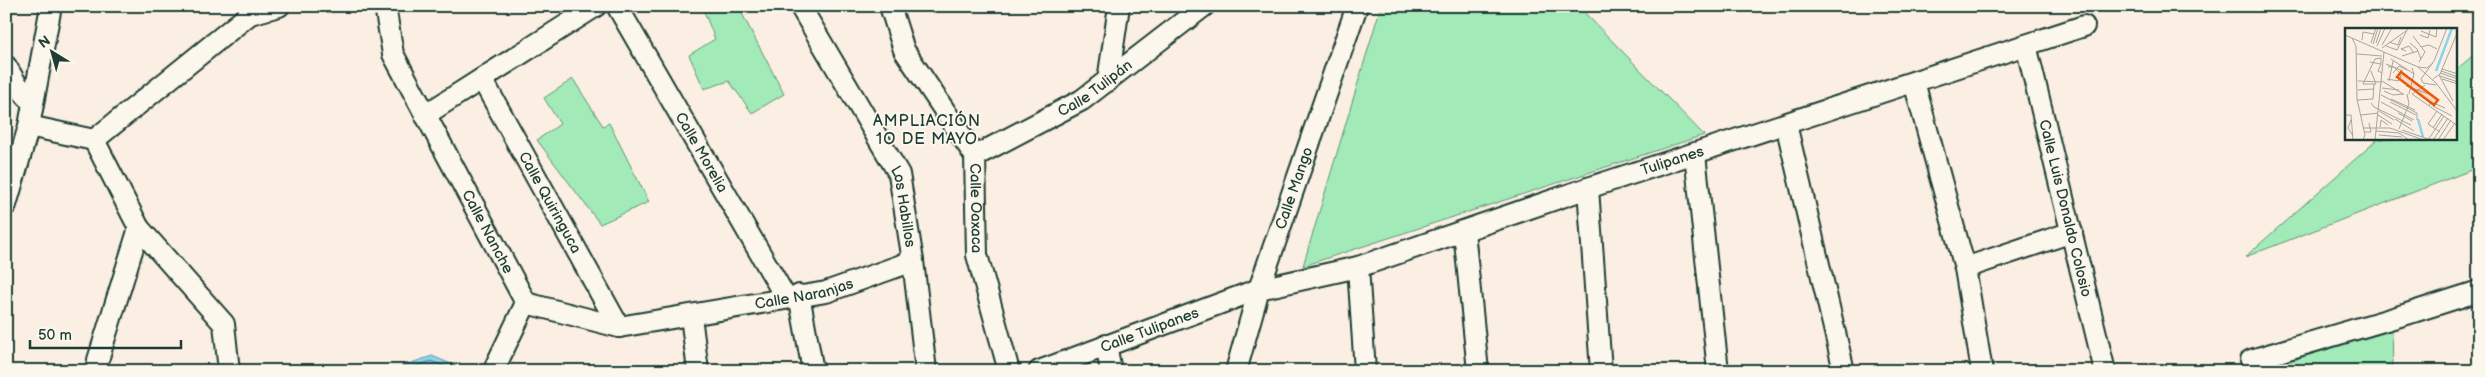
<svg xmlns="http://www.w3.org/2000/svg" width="2485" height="377" viewBox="0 0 2485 377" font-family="'Balsamiq Sans',sans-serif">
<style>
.green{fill:#a2eab8;stroke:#609476}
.water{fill:#8cd3ed;stroke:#6097a3}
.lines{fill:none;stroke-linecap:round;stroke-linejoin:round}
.shore{stroke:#4b797e;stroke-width:1}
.minor-casing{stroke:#1f3d34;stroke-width:24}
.minor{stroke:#fbf7ec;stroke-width:20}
.labels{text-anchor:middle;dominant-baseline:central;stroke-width:4;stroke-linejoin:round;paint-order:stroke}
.street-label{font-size:15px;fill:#1f3d34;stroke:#fbf7ec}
.neighbourhood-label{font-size:16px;letter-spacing:1px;fill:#1f3d34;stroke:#fbf7ec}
.inset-river{fill:none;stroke:#8cd3ed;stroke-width:2.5}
.inset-road{fill:none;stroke:#a3a79d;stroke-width:1}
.view{fill:#e8590c;fill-opacity:0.15;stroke:#e8590c;stroke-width:2.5}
.inset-edge{fill:none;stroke:#1f3d34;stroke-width:2.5}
</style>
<rect width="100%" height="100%" fill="#fbeee3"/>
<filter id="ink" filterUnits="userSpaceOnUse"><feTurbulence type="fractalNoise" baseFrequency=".02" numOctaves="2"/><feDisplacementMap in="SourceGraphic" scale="10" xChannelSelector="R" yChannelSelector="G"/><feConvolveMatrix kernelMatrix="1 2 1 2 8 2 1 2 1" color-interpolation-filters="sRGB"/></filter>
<g filter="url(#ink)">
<g class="green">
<path d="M708,6H738L784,94L752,113L729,81L704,89L689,55L715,39L703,9Z"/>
<path d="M1381,6H1578L1704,135L1303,266Z"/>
<path d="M2479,50V167L2245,257L2378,139H2456V70Z"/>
<path d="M573,79L603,126L609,123L649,202L600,224L537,140L560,124L544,98Z"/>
<path d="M2392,323L2393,371H2268L2267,367Z"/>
</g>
<path class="water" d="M432,356L468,371H388L390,370Z"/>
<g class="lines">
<path class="shore" d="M402,371L431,361L455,371"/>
<defs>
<g id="minor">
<path id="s1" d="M385,6L393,54L526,303L619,327L826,292L913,261"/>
<path id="s2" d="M617,6L786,298"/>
<path id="s3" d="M800,6L899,174L913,261L926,371"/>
<path id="s4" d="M890,6L904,50L975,156L977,255L1009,371"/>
<path d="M250,14L279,6"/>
<path id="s5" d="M2026,45L2105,371"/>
<path d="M6,66L16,83L33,104"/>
<path id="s6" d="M482,79L619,327"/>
<path d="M1108,81L1119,6"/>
<path d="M1914,82L1965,268L1982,371"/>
<path d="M425,115L596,6"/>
<path d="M1786,124L1844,371"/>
<path d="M29,126L94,140"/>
<path d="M94,140L139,228L224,324L229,371"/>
<path d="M94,140L250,14L249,6"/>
<path d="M1695,154L1718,371"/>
<path id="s7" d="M975,156L1082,100L1204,6"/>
<path d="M1588,188L1601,371"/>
<path d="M6,205L29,126L51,6"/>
<path d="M1464,231L1478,371"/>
<path d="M1358,267L1365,371"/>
<path d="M1965,268L2072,232"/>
<path d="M799,295L813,371"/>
<path d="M691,316L698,371"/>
<path d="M1106,345L1111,371"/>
<path d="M496,365L526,303"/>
<path d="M97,371L98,360L139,228"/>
<path id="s8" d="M1039,371L1259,289L1358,267L1588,188L2084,26"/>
<path id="s9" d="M1236,371L1259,289L1357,6"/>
<path d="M2253,371L2251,360L2407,314L2479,291"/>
</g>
</defs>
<use href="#minor" class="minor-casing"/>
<use href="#minor" class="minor"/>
</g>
</g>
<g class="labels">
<g class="street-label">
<text stroke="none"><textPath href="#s7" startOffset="138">Calle Tulipán</textPath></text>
<text stroke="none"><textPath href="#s2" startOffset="169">Calle Morelia</textPath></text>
<text stroke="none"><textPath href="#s8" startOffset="668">Tulipanes</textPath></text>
<text stroke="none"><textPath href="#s9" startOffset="192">Calle Mango</textPath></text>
<text stroke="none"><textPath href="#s6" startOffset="141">Calle Quiringuca</textPath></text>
<text stroke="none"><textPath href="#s3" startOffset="228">Los Habillos</textPath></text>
<text stroke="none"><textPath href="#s5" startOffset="168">Calle Luis Donaldo Colosio</textPath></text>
<text stroke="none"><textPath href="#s4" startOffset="226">Calle Oaxaca</textPath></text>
<text stroke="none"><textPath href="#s1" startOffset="250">Calle Nanche</textPath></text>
<text stroke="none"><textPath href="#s1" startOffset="615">Calle Naranjas</textPath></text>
<text stroke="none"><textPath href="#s8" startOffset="118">Calle Tulipanes</textPath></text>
</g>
<g class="neighbourhood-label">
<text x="927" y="121">AMPLIACIÓN<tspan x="927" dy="18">1O DE MAYO</tspan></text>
</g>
</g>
<g transform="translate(2345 28)">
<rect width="112" height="112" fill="#fbeee3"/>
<path class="inset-river" d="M91,43L107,0M73,91L78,109"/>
<path class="inset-road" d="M76,3L91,9L92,0M0,7L73,39L82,40L88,35M75,7L83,10L85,2M68,8L80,24L74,34M7,10L11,18L12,71L20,107L18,112M17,12L18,4L29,6M44,14L53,17L56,9M26,15L31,0M31,15L36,0M65,15L72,21L76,31M28,16L33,0M37,17L47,0M32,18L40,0M41,18L52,22L63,0M76,19L84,17L92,21M37,20L61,3M61,23L56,21L64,18L68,24M12,26L37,28M57,28L73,23M46,31L69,46M25,34L36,36L33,43L37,45M41,36L58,43M43,39H49L56,46M73,39L91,55L113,84M97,41L113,46M96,43L113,49M48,45L54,38L62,42M95,45L113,51M94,47L108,73M95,48L113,54M42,51L54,53L56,47M88,51L95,46L113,3M97,51L113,56M13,53L37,54M37,53L58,66M44,53L48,33M18,56L30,31L36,30V36M18,56H31L26,43M91,57L78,55L76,51L89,33L102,0M61,58L87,67M37,60L54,62M13,62L29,61M39,63L48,67L59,66M64,66L69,46L67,40M67,66L113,98M67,66L80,57M36,67L72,85V92M46,71L70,82M12,72L28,71L29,56M36,74L69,92M45,74L71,87M26,75L29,79L66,97M84,78L86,74L100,80M88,78L107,88M34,83L49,92M92,83L83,96L95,104M53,85L67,93M0,87H6L8,112M16,87L33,85M33,87L47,96M50,91L69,103M6,92L3,100L8,108M35,99L36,92L43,97M19,100H45L76,111M88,100L97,86M54,101L64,76L62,66M57,102L86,112M31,103L54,105L64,112M20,104H26L24,95M34,107L57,109M30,112L39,24M83,112L99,88M88,112L103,90M93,112L106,92M98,112L110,95"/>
<path class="view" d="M56,44L93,72L89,77L52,49Z"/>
<rect width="112" height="112" class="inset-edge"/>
</g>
<rect width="2485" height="377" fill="none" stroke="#fbf7ec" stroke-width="25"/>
<rect x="12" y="12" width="2460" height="352" fill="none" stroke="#1f3d34" stroke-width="2" filter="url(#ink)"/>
<g transform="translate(52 52) rotate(323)" stroke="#fbf7ec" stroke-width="4" paint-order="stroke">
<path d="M0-4L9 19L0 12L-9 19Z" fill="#1f3d34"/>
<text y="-8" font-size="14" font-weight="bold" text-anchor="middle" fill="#1f3d34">N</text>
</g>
<path d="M30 340v8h151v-8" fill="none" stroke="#1f3d34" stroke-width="2.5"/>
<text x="38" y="340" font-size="15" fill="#1f3d34" stroke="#fbf7ec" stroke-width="4" paint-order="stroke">50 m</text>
</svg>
